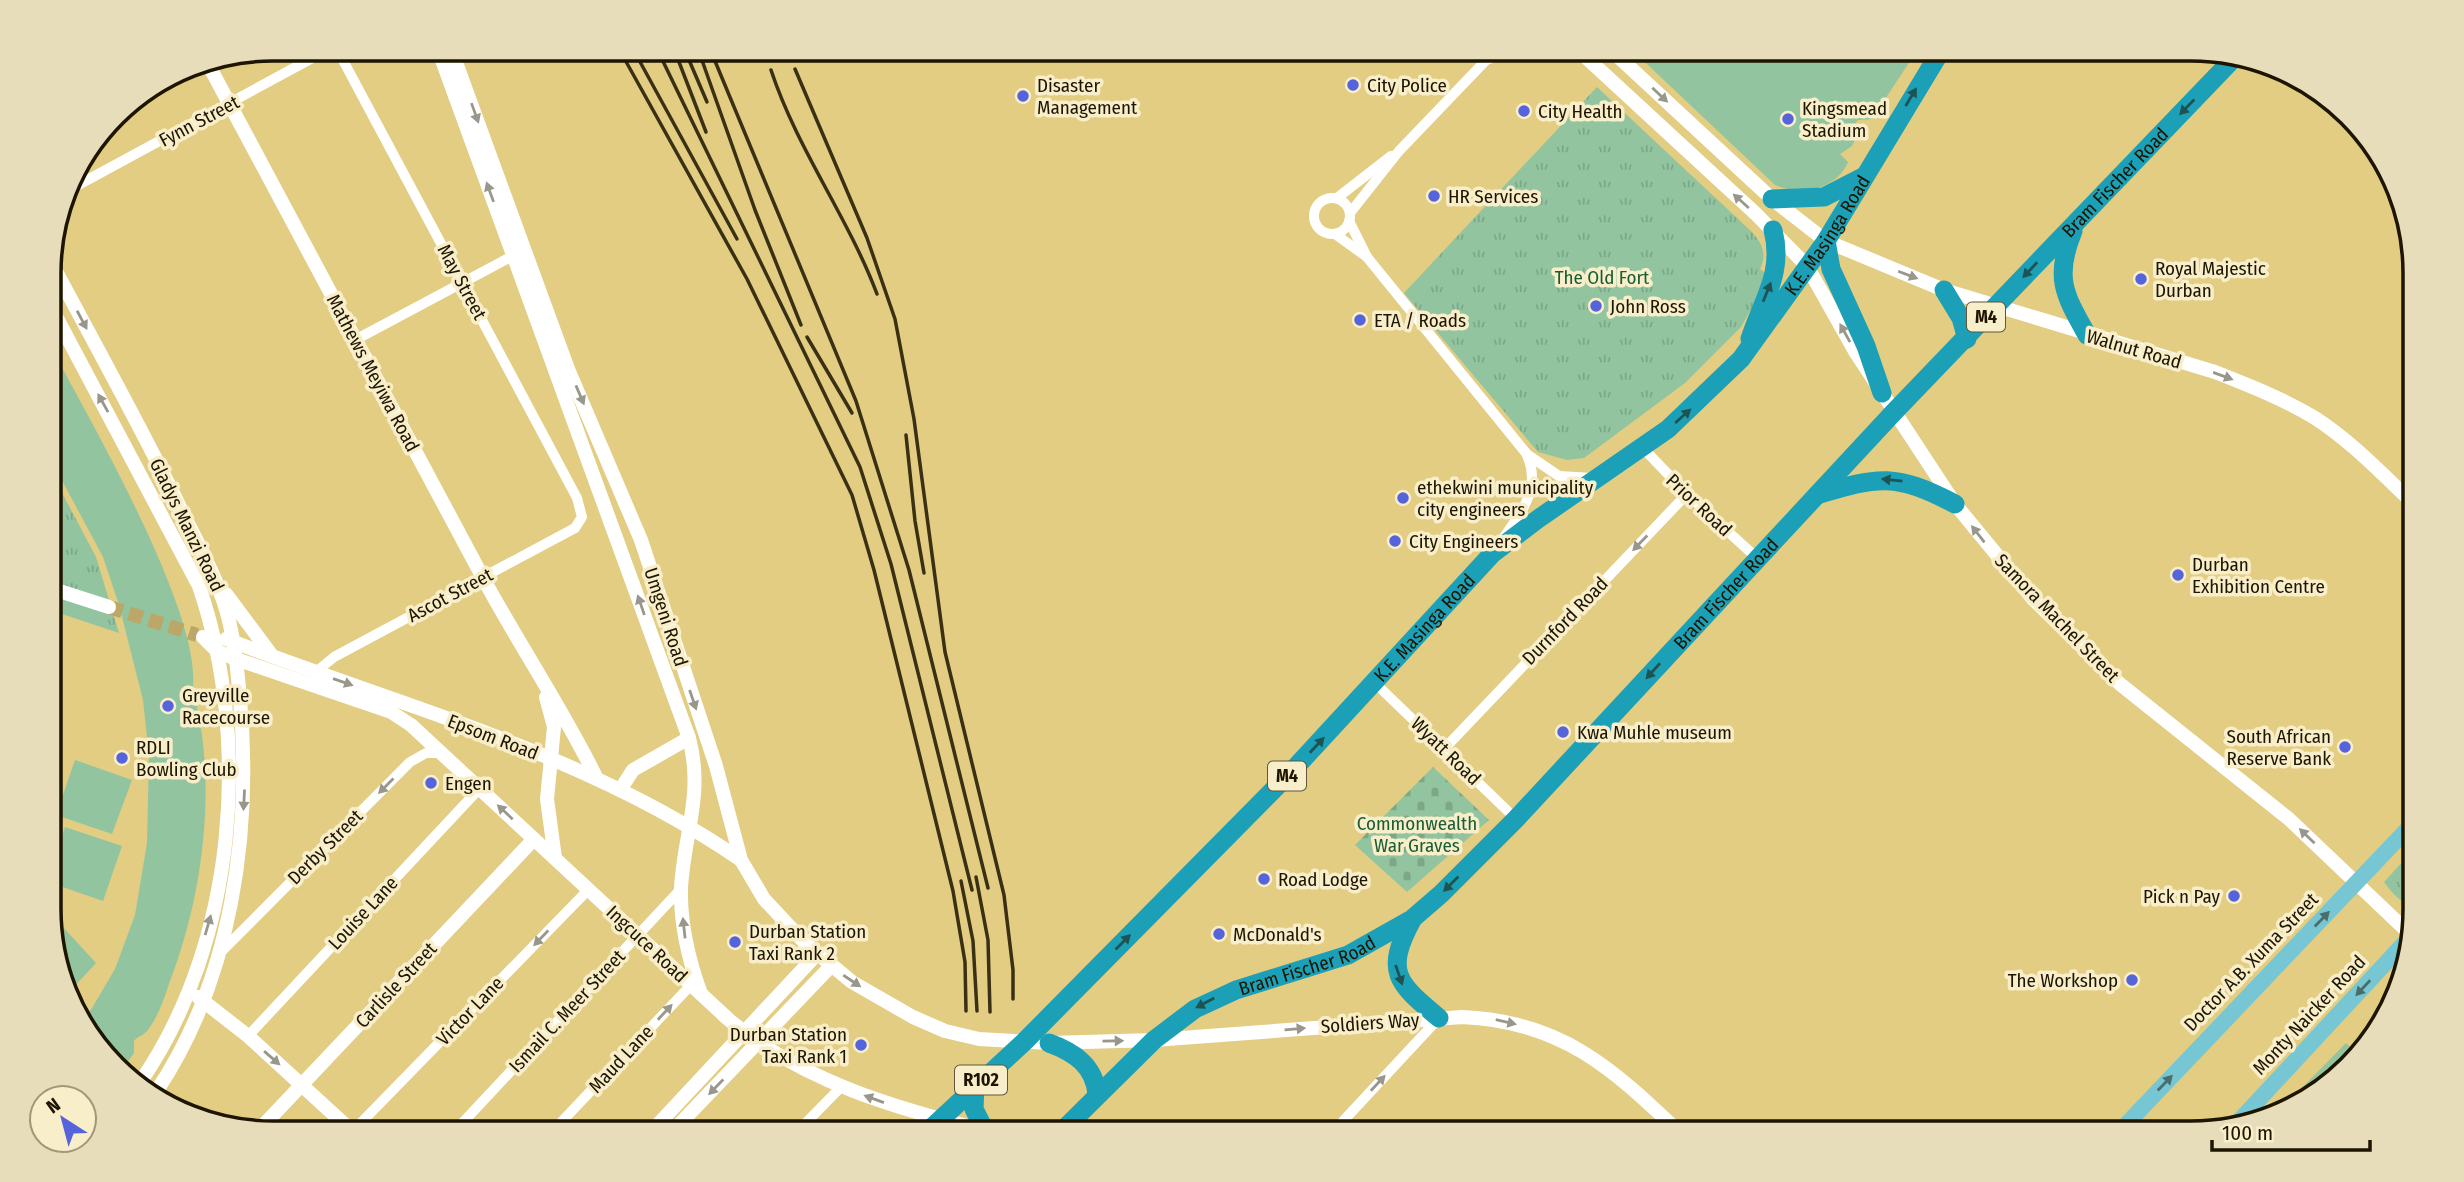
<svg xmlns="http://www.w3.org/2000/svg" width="2464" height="1182" viewBox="0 0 2464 1182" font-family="'Fira Sans Condensed',sans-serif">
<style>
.grass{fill:url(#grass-tufts)}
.cemetery{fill:url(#cemetery-stones)}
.pitch{fill:#92c4a0}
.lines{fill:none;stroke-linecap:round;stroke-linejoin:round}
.secondary-tunnel{stroke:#bba869;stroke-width:14;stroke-dasharray:14 7;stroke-linecap:butt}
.street{stroke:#fff;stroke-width:10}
.secondary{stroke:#fff;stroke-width:14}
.primary{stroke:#77c6d4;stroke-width:16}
.highway{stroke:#1ca0b8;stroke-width:19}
.rail{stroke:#3a3013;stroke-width:3.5}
.oneway{fill:#99968c}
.oneway2{fill:#1d5453}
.oneway3{fill:#4a6e6a}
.poi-dot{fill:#5564da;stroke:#f9eeca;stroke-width:2.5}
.labels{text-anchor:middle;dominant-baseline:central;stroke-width:7;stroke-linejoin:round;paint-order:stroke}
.shield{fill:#f9eeca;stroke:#5f563d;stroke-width:2}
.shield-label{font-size:18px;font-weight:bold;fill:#1d1500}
.poi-label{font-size:19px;fill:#1d1500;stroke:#f9eeca;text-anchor:start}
.street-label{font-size:19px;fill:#1d1500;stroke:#f9eeca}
.park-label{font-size:19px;fill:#185d35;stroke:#f9eeca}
.rim{fill:none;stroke:#1d1500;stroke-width:3.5}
</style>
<defs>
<pattern id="grass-tufts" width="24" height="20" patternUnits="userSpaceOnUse" patternTransform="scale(1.75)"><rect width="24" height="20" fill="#92c4a0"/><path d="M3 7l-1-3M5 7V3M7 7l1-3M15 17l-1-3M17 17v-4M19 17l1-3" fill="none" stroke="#7da888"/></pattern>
<pattern id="cemetery-stones" width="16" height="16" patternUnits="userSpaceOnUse" patternTransform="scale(1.75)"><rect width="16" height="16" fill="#92c4a0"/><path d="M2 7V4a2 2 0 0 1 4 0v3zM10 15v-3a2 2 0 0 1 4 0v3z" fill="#7da888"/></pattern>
</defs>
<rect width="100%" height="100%" fill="#e2cd83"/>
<g class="grass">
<path d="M1597,87L1753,233C1763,245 1767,255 1760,269L1770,276L1741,327L1685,383L1584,458L1567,460L1538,452L1404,293Z"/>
<path d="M50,470L96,557L119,633L50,610Z"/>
<path d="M2415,848V906C2402,905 2391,892 2384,882Z"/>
<path d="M2346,1043L2359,1055L2316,1095L2285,1105Z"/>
</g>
<path class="cemetery" d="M1433,767L1489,820L1407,892L1355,845Z"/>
<g class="pitch">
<path d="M1631,49H1918L1872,119L1858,120L1854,125L1860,130L1852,146L1840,154L1848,162C1837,189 1800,197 1775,185Z"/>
<path d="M50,345C82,407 222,644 188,703L197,706C216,795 202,899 169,984C164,999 157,1020 146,1032C142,1036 138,1036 134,1041V1053L124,1067L95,1045L85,1020L115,969L135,915L147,843L149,756L143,700L119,605L103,557L50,458Z"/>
<path d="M75,760L132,780L112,834L56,815Z"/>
<path d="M65,827L122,846L103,901L51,883V870Z"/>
<path d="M51,914L96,963L72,989L51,939Z"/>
</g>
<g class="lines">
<path class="secondary-tunnel" d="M109,607L197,635"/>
<g class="street">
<path d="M67,191L329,49"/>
<path d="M1337,198L1391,156"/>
<circle cx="1332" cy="216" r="18"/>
<path d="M1350,213L1399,151L1492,54"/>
<path d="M1349,221L1367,257"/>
<path d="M1335,234L1367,257L1526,453C1543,488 1521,512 1502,540"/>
<path d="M355,340L520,252"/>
<path d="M1643,448L1687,494L1758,559"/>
<path d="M1528,455L1559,476L1593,478"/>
<path d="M316,672L334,657L575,528L582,517L577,498L337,49"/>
<path d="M1375,683L1516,819"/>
<path d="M1444,749L1687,494"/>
<path d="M219,954L410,762L426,753H442"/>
<path d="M248,1036L479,789"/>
<path d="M351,1133L589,889"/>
<path d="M453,1133L681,889"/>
<path d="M551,1133L691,985"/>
<path d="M796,1133L841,1087"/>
<path d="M1332,1133L1439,1018"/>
</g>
<g class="secondary">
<path d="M438,49L689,738C704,794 684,834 681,888C680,924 689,961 701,994"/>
<path d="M451,49L568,369L641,540L716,766L741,860L764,899L806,944L852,982L913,1017L945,1031L979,1039L1049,1043L1154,1040L1462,1017C1561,1021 1612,1068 1680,1133"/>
<path d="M1577,49L1756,214L1807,266L1856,353L1955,504L2034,600L2120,684L2289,819L2410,934"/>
<path d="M1610,49L1772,199L1826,241L1944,290L2215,372C2248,385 2284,399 2315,418C2351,441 2382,474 2414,504"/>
<path d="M1489,57L1491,49"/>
<path d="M207,62C299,233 389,405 482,576C519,645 563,709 597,779"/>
<path d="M50,260C92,339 136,418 176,499C192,533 211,565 223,600C234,632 237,666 240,699C252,832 232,979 156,1092"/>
<path d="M50,305L199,586C252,741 236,943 141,1081"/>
<path d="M50,588L109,607"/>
<path d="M226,594L270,653"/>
<path d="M203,637L217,651L236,659L391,712L411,725L728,1019C802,1082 898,1109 990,1132"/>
<path d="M226,639C400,706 586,753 741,860"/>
<path d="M546,697L554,727L547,799L555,858"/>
<path d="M620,790L633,770L689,738"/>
<path d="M198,997L248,1036L354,1133"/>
<path d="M259,1130L534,839"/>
<path d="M650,1133L817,954"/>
<path d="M671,1133L831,966"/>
</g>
<g class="primary">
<path d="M2239,1121L2409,938"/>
<path d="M2118,1133L2415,821"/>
</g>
<g class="highway">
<path d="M1772,199L1824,197L1863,177"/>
<path d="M2073,231C2054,277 2064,294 2087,335"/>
<path d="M1826,241L1831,269L1866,346L1882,393"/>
<path d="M1944,290L1961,318L1967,339"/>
<path d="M1750,339C1763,299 1784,273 1773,230"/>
<path d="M1817,495C1880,476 1895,473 1955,504"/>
<path d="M1412,920C1384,972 1397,983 1439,1018"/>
<path d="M1049,1043C1074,1052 1095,1066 1097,1095"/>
<path d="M975,1085L974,1109L985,1131"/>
<path id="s1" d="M926,1133L1024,1042L1293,770L1492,554L1538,519L1668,429L1741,359L1826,241L1942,49"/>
<path id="s2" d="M1060,1133L1154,1040L1195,1009L1236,990L1348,955L1412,919L1441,894L1516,819L1894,412L2234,58"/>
</g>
<g class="rail">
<path d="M619,49L747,279L852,495L874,570L953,891L965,962L966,1011"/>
<path d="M633,49L737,239"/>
<path d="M657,49L860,467L891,564L972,890"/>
<path d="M674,49L706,132"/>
<path d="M698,49L755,210L801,325"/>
<path d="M710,49L856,401L909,570L988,888"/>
<path d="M686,53L707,102"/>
<path d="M795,69L867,238L895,319L914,419L945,652L1004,895L1013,970V999"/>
<path d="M771,70C797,149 848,217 877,294"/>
<path d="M807,337L852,413"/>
<path d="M906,435L915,521L924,573"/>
<path d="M976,877L988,940L990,1012"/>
<path d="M961,881L973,941L977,1011"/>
</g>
</g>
<defs><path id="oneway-solid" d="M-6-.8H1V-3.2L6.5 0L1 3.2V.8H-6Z" transform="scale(1.75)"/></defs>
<g class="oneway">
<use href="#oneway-solid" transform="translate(1660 95) rotate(43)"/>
<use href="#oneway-solid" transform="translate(475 113) rotate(70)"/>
<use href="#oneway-solid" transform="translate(490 192) rotate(-110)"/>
<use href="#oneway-solid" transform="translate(1741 201) rotate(-138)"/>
<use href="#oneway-solid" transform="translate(1908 275) rotate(21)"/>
<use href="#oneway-solid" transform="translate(82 320) rotate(62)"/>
<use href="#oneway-solid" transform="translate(1845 333) rotate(-119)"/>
<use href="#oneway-solid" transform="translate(2223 376) rotate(20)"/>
<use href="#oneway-solid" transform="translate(580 395) rotate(67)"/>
<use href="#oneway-solid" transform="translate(103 403) rotate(-119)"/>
<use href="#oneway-solid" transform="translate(1978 534) rotate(-128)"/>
<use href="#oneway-solid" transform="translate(1640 543) rotate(134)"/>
<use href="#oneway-solid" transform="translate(641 605) rotate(-109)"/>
<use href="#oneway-solid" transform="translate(343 682) rotate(19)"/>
<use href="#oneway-solid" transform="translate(693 700) rotate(71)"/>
<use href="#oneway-solid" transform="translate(386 786) rotate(135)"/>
<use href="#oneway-solid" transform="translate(244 800) rotate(93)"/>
<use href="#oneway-solid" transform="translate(505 812) rotate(-137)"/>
<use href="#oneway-solid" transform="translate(2307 836) rotate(-136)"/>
<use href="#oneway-solid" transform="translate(208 925) rotate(-74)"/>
<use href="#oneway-solid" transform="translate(684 928) rotate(-96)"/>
<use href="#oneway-solid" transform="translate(541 938) rotate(134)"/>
<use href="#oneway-solid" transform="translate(852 981) rotate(34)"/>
<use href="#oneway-solid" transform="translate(665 1012) rotate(-47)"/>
<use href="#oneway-solid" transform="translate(1506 1022) rotate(13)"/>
<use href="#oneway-solid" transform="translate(1295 1029) rotate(-5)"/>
<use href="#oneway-solid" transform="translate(1113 1041) rotate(-1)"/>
<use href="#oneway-solid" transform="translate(272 1058) rotate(41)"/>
<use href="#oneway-solid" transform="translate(1378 1083) rotate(-47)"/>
<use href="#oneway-solid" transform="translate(716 1087) rotate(134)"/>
<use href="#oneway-solid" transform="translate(874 1099) rotate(-160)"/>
</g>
<g class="oneway2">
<use href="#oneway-solid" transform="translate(1911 97) rotate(-59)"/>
<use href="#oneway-solid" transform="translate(2187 107) rotate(134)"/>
<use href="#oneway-solid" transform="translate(2030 270) rotate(133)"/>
<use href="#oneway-solid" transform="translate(1767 292) rotate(-68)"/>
<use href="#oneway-solid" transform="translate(1683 416) rotate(-42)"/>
<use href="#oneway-solid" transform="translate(1892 480) rotate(-174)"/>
<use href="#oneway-solid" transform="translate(1653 671) rotate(132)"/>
<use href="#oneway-solid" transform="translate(1317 745) rotate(-47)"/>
<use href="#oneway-solid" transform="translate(1451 884) rotate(135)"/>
<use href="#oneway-solid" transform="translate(1123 942) rotate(-45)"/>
<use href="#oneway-solid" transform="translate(1399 975) rotate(71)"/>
<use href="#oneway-solid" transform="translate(1205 1003) rotate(152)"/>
</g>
<g class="oneway3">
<use href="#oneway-solid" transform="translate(2322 919) rotate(-46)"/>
<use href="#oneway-solid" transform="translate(2363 988) rotate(133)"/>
<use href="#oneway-solid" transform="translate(2165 1083) rotate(-46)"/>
</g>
<g class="poi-dot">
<circle cx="1353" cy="85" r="7"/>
<circle cx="1023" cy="96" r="7"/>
<circle cx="1524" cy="111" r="7"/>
<circle cx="1788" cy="119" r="7"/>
<circle cx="1434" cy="196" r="7"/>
<circle cx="2141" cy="279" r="7"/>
<circle cx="1596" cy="306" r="7"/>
<circle cx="1360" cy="320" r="7"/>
<circle cx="1403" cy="498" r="7"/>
<circle cx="1395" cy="541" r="7"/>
<circle cx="2178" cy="575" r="7"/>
<circle cx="168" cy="706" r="7"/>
<circle cx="1563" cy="732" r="7"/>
<circle cx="2345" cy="747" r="7"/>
<circle cx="122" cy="758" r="7"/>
<circle cx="431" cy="783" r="7"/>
<circle cx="1264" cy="879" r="7"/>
<circle cx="2234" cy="896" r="7"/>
<circle cx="1219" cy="934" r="7"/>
<circle cx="735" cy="942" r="7"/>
<circle cx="2132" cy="980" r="7"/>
<circle cx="861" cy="1045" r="7"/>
</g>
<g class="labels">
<g class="shield">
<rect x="1967" y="302.5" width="38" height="29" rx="5"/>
<rect x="1268" y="761.5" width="38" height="29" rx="5"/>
<rect x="955" y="1065.5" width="52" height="29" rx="5"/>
</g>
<g class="shield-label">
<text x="1986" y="317">M4</text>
<text x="1287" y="776">M4</text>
<text x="981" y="1080">R102</text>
</g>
<g class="poi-label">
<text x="1037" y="85">Disaster<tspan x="1037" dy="22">Management</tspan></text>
<text x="1367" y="85">City Police</text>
<text x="1802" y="108">Kingsmead<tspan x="1802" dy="22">Stadium</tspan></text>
<text x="1538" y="111">City Health</text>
<text x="1448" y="196">HR Services</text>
<text x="2155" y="268">Royal Majestic<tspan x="2155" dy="22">Durban</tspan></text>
<text x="1610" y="306">John Ross</text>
<text x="1374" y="320">ETA / Roads</text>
<text x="1417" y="487">ethekwini municipality<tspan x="1417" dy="22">city engineers</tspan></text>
<text x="1409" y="541">City Engineers</text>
<text x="2192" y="564">Durban<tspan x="2192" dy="22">Exhibition Centre</tspan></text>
<text x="182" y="695">Greyville<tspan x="182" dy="22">Racecourse</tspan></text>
<text x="1577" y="732">Kwa Muhle museum</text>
<text x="2331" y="736" text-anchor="end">South African<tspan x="2331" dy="22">Reserve Bank</tspan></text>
<text x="136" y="747">RDLI<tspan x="136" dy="22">Bowling Club</tspan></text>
<text x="445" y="783">Engen</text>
<text x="1278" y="879">Road Lodge</text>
<text x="2220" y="896" text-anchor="end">Pick n Pay</text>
<text x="749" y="931">Durban Station<tspan x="749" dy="22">Taxi Rank 2</tspan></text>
<text x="1233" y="934">McDonald's</text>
<text x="2118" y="980" text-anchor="end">The Workshop</text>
<text x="847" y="1034" text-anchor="end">Durban Station<tspan x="847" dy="22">Taxi Rank 1</tspan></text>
</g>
<g class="street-label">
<text transform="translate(199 121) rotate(-28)">Fynn Street</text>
<text stroke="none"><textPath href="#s2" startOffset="1438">Bram Fischer Road</textPath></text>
<text stroke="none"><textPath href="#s1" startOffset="1278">K.E. Masinga Road</textPath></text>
<text transform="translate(462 282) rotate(62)">May Street</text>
<text transform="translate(2134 349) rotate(16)">Walnut Road</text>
<text transform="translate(373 373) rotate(62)">Mathews Meyiwa Road</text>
<text transform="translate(1699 505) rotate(43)">Prior Road</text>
<text transform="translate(187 525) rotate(64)">Gladys Manzi Road</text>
<text stroke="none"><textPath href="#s2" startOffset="872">Bram Fischer Road</textPath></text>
<text transform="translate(450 595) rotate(-28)">Ascot Street</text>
<text transform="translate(666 617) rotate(72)">Umgeni Road</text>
<text transform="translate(2057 618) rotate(46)">Samora Machel Street</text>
<text transform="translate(1565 621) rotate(-46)">Durnford Road</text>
<text stroke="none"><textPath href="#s1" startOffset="710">K.E. Masinga Road</textPath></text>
<text transform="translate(493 737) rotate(21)">Epsom Road</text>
<text transform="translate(1446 751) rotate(44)">Wyatt Road</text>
<text transform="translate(325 847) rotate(-45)">Derby Street</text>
<text transform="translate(363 913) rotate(-47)">Louise Lane</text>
<text transform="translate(647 944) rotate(43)">Ingcuce Road</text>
<text transform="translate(2251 962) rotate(-46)">Doctor A.B. Xuma Street</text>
<text stroke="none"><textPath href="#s2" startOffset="304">Bram Fischer Road</textPath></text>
<text transform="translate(396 985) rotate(-47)">Carlisle Street</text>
<text transform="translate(470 1011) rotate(-46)">Victor Lane</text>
<text transform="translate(567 1011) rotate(-47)">Ismail C. Meer Street</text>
<text transform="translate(2309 1015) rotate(-47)">Monty Naicker Road</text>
<text transform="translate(1370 1023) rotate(-4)">Soldiers Way</text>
<text transform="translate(621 1059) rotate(-47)">Maud Lane</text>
</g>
<g class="park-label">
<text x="1602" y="277">The Old Fort</text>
<text x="1417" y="823">Commonwealth<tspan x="1417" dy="22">War Graves</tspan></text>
</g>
</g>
<path d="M0 0H2464V1182H0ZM273 61H2191A212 212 0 0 1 2403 273V909A212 212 0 0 1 2191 1121H273A212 212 0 0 1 61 909V273A212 212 0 0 1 273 61Z" fill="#e7ddba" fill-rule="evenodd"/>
<path class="rim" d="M273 61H2191A212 212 0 0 1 2403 273V909A212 212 0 0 1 2191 1121H273A212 212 0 0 1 61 909V273A212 212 0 0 1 273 61Z"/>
<g transform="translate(63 1119) rotate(324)"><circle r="33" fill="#f9eeca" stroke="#a19779" stroke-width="2"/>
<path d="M0-5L12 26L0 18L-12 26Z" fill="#5564da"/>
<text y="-10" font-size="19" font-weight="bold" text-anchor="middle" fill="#1d1500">N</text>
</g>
<path d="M2212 1140v10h158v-10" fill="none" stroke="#1d1500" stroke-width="3.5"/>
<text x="2222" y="1140" font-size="21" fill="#1d1500" stroke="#f9eeca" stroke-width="5" paint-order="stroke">100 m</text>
</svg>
